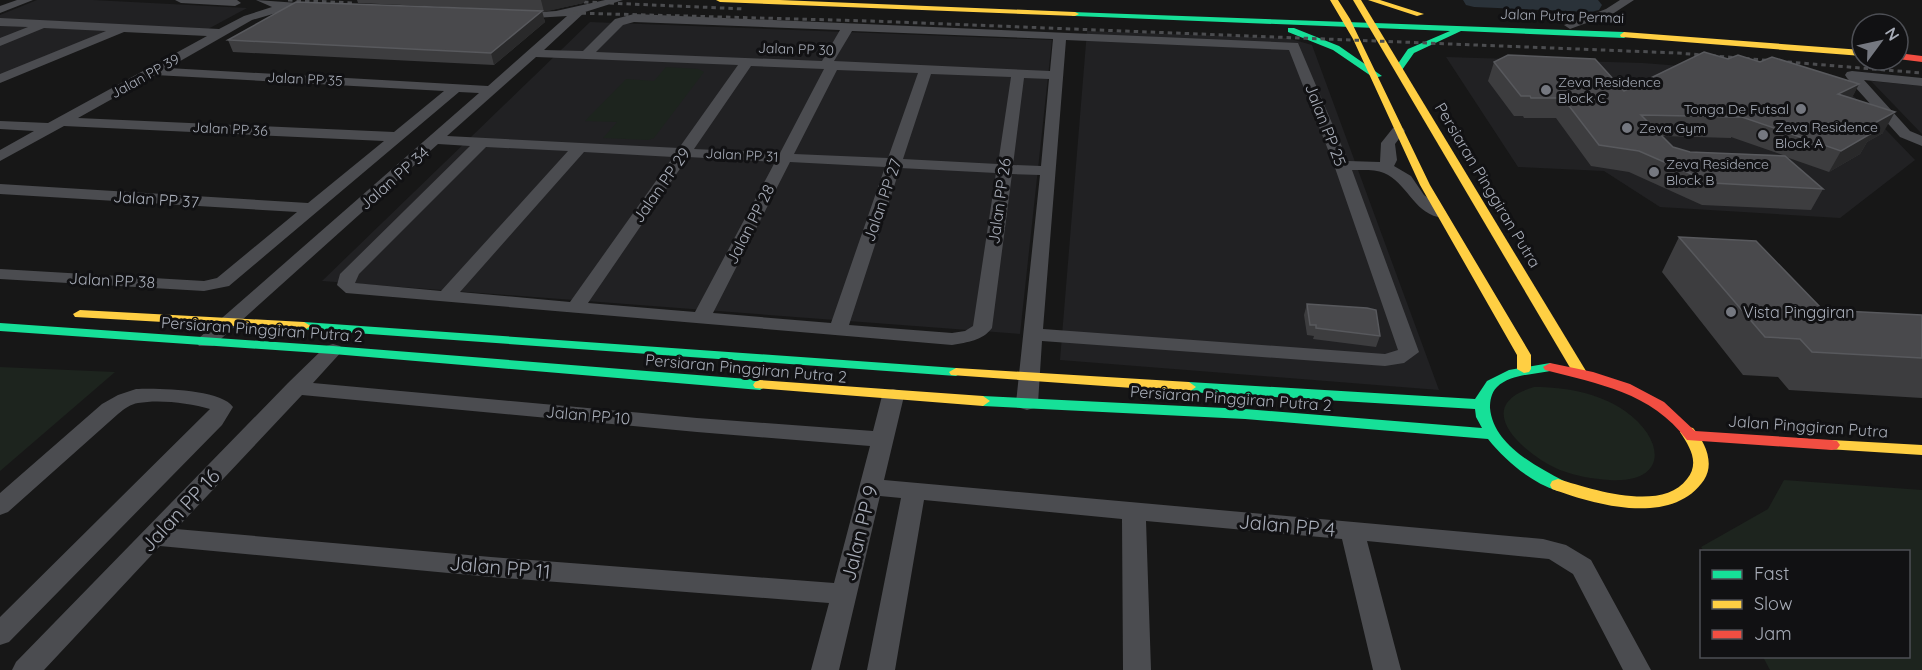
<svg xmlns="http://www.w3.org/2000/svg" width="1922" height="670" viewBox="0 0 1922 670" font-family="Quicksand,sans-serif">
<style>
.built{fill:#212123}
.green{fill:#1d241e}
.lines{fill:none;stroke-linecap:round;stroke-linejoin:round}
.river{fill:#2a3239;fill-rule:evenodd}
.street{fill:#4b4c50;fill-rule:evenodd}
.fast{fill:#16e098;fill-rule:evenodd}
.slow{fill:#ffcf43;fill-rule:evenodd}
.jam{fill:#f24e42;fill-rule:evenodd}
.rail{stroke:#4b4c4f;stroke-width:3;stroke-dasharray:4.5 4;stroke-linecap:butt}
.wall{fill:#3d3d3f;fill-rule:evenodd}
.shaded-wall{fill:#29292a}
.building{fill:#49494c;stroke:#58595d;stroke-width:1.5}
.poi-dot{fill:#757880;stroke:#111113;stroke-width:2}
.labels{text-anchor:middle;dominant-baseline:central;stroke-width:6;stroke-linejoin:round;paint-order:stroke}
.far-street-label{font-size:14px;fill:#a8adb8;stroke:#111113}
.far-poi-label{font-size:14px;fill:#a8adb8;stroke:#111113;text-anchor:start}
.street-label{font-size:16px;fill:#a8adb8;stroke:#111113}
.poi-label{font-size:16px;fill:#a8adb8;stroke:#111113;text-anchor:start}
.near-street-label{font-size:20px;fill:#a8adb8;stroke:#111113}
</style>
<rect width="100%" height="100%" fill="#171717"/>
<g class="built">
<path d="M37,0H93L247,8L208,29L122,25L0,75V15Z"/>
<path d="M590,22L1052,40L1020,334L322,281Z"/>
<path d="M1087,31L1287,38L1312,45L1439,390L1060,360Z"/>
<path d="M1446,57L1643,63L1836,78L1915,160L1840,218L1660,207L1604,171L1518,167Z"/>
<path d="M1871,81L1922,86V134Z"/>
</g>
<g class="green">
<path d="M666,67L698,69L704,72L654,138L648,140L603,138L617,122L585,121L626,79L654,81Z"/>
<path d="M0,367L115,372L0,471Z"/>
<path d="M1534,387C1566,387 1599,393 1625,411C1666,440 1668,484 1609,480C1593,479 1576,476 1560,470C1525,455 1468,406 1534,387Z"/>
<path d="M1784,480L1922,490V670H1770L1763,657L1908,656V552L1704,551L1701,547L1768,509Z"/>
</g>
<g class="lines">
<path class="river" d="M1463,0H1598L1602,5L1599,10L1591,12L1474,7L1466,5Z"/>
<g class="street">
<path d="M17,0H33L0,13V6Z"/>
<path d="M175,0H237L241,3L235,6L181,3Z"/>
<path d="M256,0L313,4L319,7L313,10L290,9L252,20L168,68L488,86L567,16L517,19L513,18V14L556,11L605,0H623L585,12L544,50L583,51L615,19L634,14L1298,43L1348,161L1380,162L1381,143L1393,128H1403L1405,131L1395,144L1397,160L1394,166L1411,176L1424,195L1446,212L1438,217C1413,211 1407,183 1384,173C1376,169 1361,170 1352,170L1419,352L1404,363L1385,366L1042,341L1038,403L1034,408L1027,410L1020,408L1016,403L1040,175L1012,174L992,328C982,341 968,342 952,345L346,293L337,285L340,274L470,146L438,144L213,346H199L196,342L199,338L479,93L459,92L229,286L204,291L0,279V269L204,281L217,278L297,212L0,194V184L308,203L384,141L64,126L0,161V150L34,131L0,129V121L48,123L207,36L124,32L0,83V74L106,31L44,28L0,46V38L28,27L0,26V18L219,29L244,16L272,7ZM634,22L840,30L822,61L596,52L623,25ZM852,31L1053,39L1050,71L834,61ZM1066,40L1289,50L1334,165L1398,350L1385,354L1043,329ZM536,57L738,65L679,148L447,136ZM751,66L824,69L780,153L694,149ZM837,70L918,73L888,158L794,154ZM931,74L1011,77L998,164L903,159ZM155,75L444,91L394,132L78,118ZM1024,78L1049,79L1041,166L1013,165ZM486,147L568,151L441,291L355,283L359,274ZM584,152L673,157L570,302L460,292ZM688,157L775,162L695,312L588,303ZM790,162L885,167L831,323L713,313ZM900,168L996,173L973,326L965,331L952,333L849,325Z"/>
<path d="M1620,0H1634L1614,13L1570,29L1564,25L1606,9Z"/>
<path d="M1852,71L1922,78V86L1864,80L1910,131L1922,136V146L1900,137L1847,78L1845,75L1847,72Z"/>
<path d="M333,344L340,346L343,350L313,383L697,418L873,431L882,396L886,391L893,389L900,391L904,396L884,480L1543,539L1566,545L1591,560L1651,670H1623L1573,574L1549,559L1367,541L1401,670H1373L1342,539L1146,521L1151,670H1123L1122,519L924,500L895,670H867L901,498L880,496L839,670H811L829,603L491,577L160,546L44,670H12L16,662L288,383L326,346ZM302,395L697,432L870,446L834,583L491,557L176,529Z"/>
<path d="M136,389C157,388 221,389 233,407L222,425L9,642L0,645V617L210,409C190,403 159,399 138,403C131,404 124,409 118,414L8,512L0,515V493L102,404L118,395Z"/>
</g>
<g class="fast">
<path d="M1072,12L1624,32L1628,35L1624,38L1461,31L1414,53L1402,70L1399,71L1395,68L1408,49L1450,31L1075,16H1072Z"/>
<path d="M1288,28H1294L1339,46L1382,76L1374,78L1333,50L1288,32Z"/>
<path d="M304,322L956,368L963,372L956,376L299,329L297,326L299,323Z"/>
<path d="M0,323L333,346L760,380L767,385L760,390L333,354L0,331Z"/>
<path d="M1550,363L1557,367L1555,370C1536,375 1512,373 1497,387C1491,393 1490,401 1490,408C1493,444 1535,466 1564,481L1566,485L1564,489L1558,491C1530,482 1506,461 1488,439L1245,419L983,406L976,401L983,396L1245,409L1482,428L1476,417L1475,409L1189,392L1182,387L1189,382L1475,399L1487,381L1509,370Z"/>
</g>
<g class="slow">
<path d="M716,0H780L1075,12L1079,14L1075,16L720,2Z"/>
<path d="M1330,0H1338L1350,19L1430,185L1531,355V369L1529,372L1524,373L1517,369V355L1420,185L1353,39Z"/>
<path d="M1353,0H1361L1586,371L1584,374H1574L1572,371Z"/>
<path d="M1368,0H1380L1424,14L1417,16Z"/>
<path d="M1624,32L1862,50V56L1621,37L1620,35Z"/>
<path d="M80,310L304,322L311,326L304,330L75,317L73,314Z"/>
<path d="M956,368L1189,382L1196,387L1189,392L951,375L949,372Z"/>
<path d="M760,380L983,396L990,401L983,406L755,388L753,385L755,382Z"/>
<path d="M1688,427L1693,428C1705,442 1715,463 1704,480C1672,527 1596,505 1552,489L1550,485L1552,481L1558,479C1591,489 1662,513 1687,479C1700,463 1690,447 1680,432L1683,428Z"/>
<path d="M1832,440L1922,445V455L1827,449L1824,445L1827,441Z"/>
</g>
<g class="jam">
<path d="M1898,53L1922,56V62L1898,59Z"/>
<path d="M1550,363L1593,372L1630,384L1664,402L1695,431L1832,440L1837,441L1840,445L1837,449L1832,450L1687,440C1651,392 1598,384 1545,370L1543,367Z"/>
</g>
<g class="rail">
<path d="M288,0L354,3"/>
<path d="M584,2L745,9"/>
<path d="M573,13L871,21L1678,53L1922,73"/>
</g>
</g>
<g class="wall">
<path d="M357,0H586L583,3L542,12L545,22L494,65L233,52L228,40L468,8L358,3Z"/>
<path d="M1728,59L1760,62L1859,84L1851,99L1883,133L1867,142L1860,154L1829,172L1786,157L1823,189L1811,210L1702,205L1629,172L1591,166L1556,118H1524L1523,116H1514L1488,81L1494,62L1624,91ZM1662,136L1731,138V137L1783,155L1690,152L1673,147Z"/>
<path d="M1679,237L1823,310L1922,315V398L1789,390L1778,377L1743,375L1662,272Z"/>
<path d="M1307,304L1380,336L1376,347L1313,339L1314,336L1307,335L1304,315Z"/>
</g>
<g class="shaded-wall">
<path d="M541,0H586L583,3L544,12Z"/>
<path d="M542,11L545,22L494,65L491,53Z"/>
<path d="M1859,84L1849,104L1838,94Z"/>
<path d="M1895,112L1883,133L1867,142L1860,154L1829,172L1841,151L1862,130Z"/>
</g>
<g class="building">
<path d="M296,2L542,11L491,53L228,40Z"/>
<path d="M1704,52L1728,59L1738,55L1760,62L1772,57L1859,84L1838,94L1895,112L1862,130L1872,133L1841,151L1739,116L1741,117L1641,115L1673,147L1690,152L1785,156L1823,189L1712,183L1639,151L1599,145L1563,98H1531L1530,96H1521L1494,62L1508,55L1595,59L1624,91Z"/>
<path d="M1679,237L1756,241L1823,310L1922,315V358L1812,352L1800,339L1765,337Z"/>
<path d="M1307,304L1367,308L1376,310L1380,336L1316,328V325H1310Z"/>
</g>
<g class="poi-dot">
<circle cx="1546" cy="90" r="6"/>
<circle cx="1801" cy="109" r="6"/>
<circle cx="1627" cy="128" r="6"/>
<circle cx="1763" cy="135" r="6"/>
<circle cx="1654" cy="172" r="6"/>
<circle cx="1731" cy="312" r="6"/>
</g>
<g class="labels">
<g class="far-street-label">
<text transform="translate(1562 16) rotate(2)">Jalan Putra Permai</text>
<text transform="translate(796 49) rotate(2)">Jalan PP 30</text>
<text transform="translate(145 76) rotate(-29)">Jalan PP 39</text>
<text transform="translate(305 79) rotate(3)">Jalan PP 35</text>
<text transform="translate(230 129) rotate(3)">Jalan PP 36</text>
<text transform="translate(742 155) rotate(3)">Jalan PP 31</text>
</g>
<g class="far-poi-label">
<text x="1558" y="82">Zeva Residence<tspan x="1558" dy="16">Block C</tspan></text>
<text x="1789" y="109" text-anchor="end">Tonga De Futsal</text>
<text x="1775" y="127">Zeva Residence<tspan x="1775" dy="16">Block A</tspan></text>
<text x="1639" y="128">Zeva Gym</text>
<text x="1666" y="164">Zeva Residence<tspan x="1666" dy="16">Block B</tspan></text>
</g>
<g class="street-label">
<text transform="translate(1326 125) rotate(69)">Jalan PP 25</text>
<text transform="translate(394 178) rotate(-41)">Jalan PP 34</text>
<text transform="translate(661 185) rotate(-55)">Jalan PP 29</text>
<text transform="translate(1488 185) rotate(59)">Persiaran Pinggiran Putra</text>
<text transform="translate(156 199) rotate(4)">Jalan PP 37</text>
<text transform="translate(882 200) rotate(-71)">Jalan PP 27</text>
<text transform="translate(999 201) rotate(-82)">Jalan PP 26</text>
<text transform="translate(750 224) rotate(-63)">Jalan PP 28</text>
<text transform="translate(112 280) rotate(3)">Jalan PP 38</text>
<text transform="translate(262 329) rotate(4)">Persiaran Pinggiran Putra 2</text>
<text transform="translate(746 368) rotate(5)">Persiaran Pinggiran Putra 2</text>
<text transform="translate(1231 398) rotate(4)">Persiaran Pinggiran Putra 2</text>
<text transform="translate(588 415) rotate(5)">Jalan PP 10</text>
<text transform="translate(1808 426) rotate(4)">Jalan Pinggiran Putra</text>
</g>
<g class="poi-label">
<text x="1743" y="312">Vista Pinggiran</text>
</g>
<g class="near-street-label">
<text transform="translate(180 510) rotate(-47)">Jalan PP 16</text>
<text transform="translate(1287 525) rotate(5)">Jalan PP 4</text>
<text transform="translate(859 533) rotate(-76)">Jalan PP 9</text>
<text transform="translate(500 567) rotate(5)">Jalan PP 11</text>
</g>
</g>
<rect x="1700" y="550" width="210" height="108" fill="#111113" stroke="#4d4f55" stroke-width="1.5"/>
<rect x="1712" y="570" width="30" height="9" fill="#16e098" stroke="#4d4f55" stroke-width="1.5"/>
<text x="1754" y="580" font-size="18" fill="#a8adb8">Fast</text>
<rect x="1712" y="600" width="30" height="9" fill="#ffcf43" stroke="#4d4f55" stroke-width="1.5"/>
<text x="1754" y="610" font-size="18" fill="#a8adb8">Slow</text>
<rect x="1712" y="630" width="30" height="9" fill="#f24e42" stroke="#4d4f55" stroke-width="1.5"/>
<text x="1754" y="640" font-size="18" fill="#a8adb8">Jam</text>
<g transform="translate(1880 42) rotate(57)"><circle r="28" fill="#111113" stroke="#4d4f55" stroke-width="1.5"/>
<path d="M0-4.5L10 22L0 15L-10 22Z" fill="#757880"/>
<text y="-9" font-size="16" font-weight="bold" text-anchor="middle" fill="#a8adb8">N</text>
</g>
</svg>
